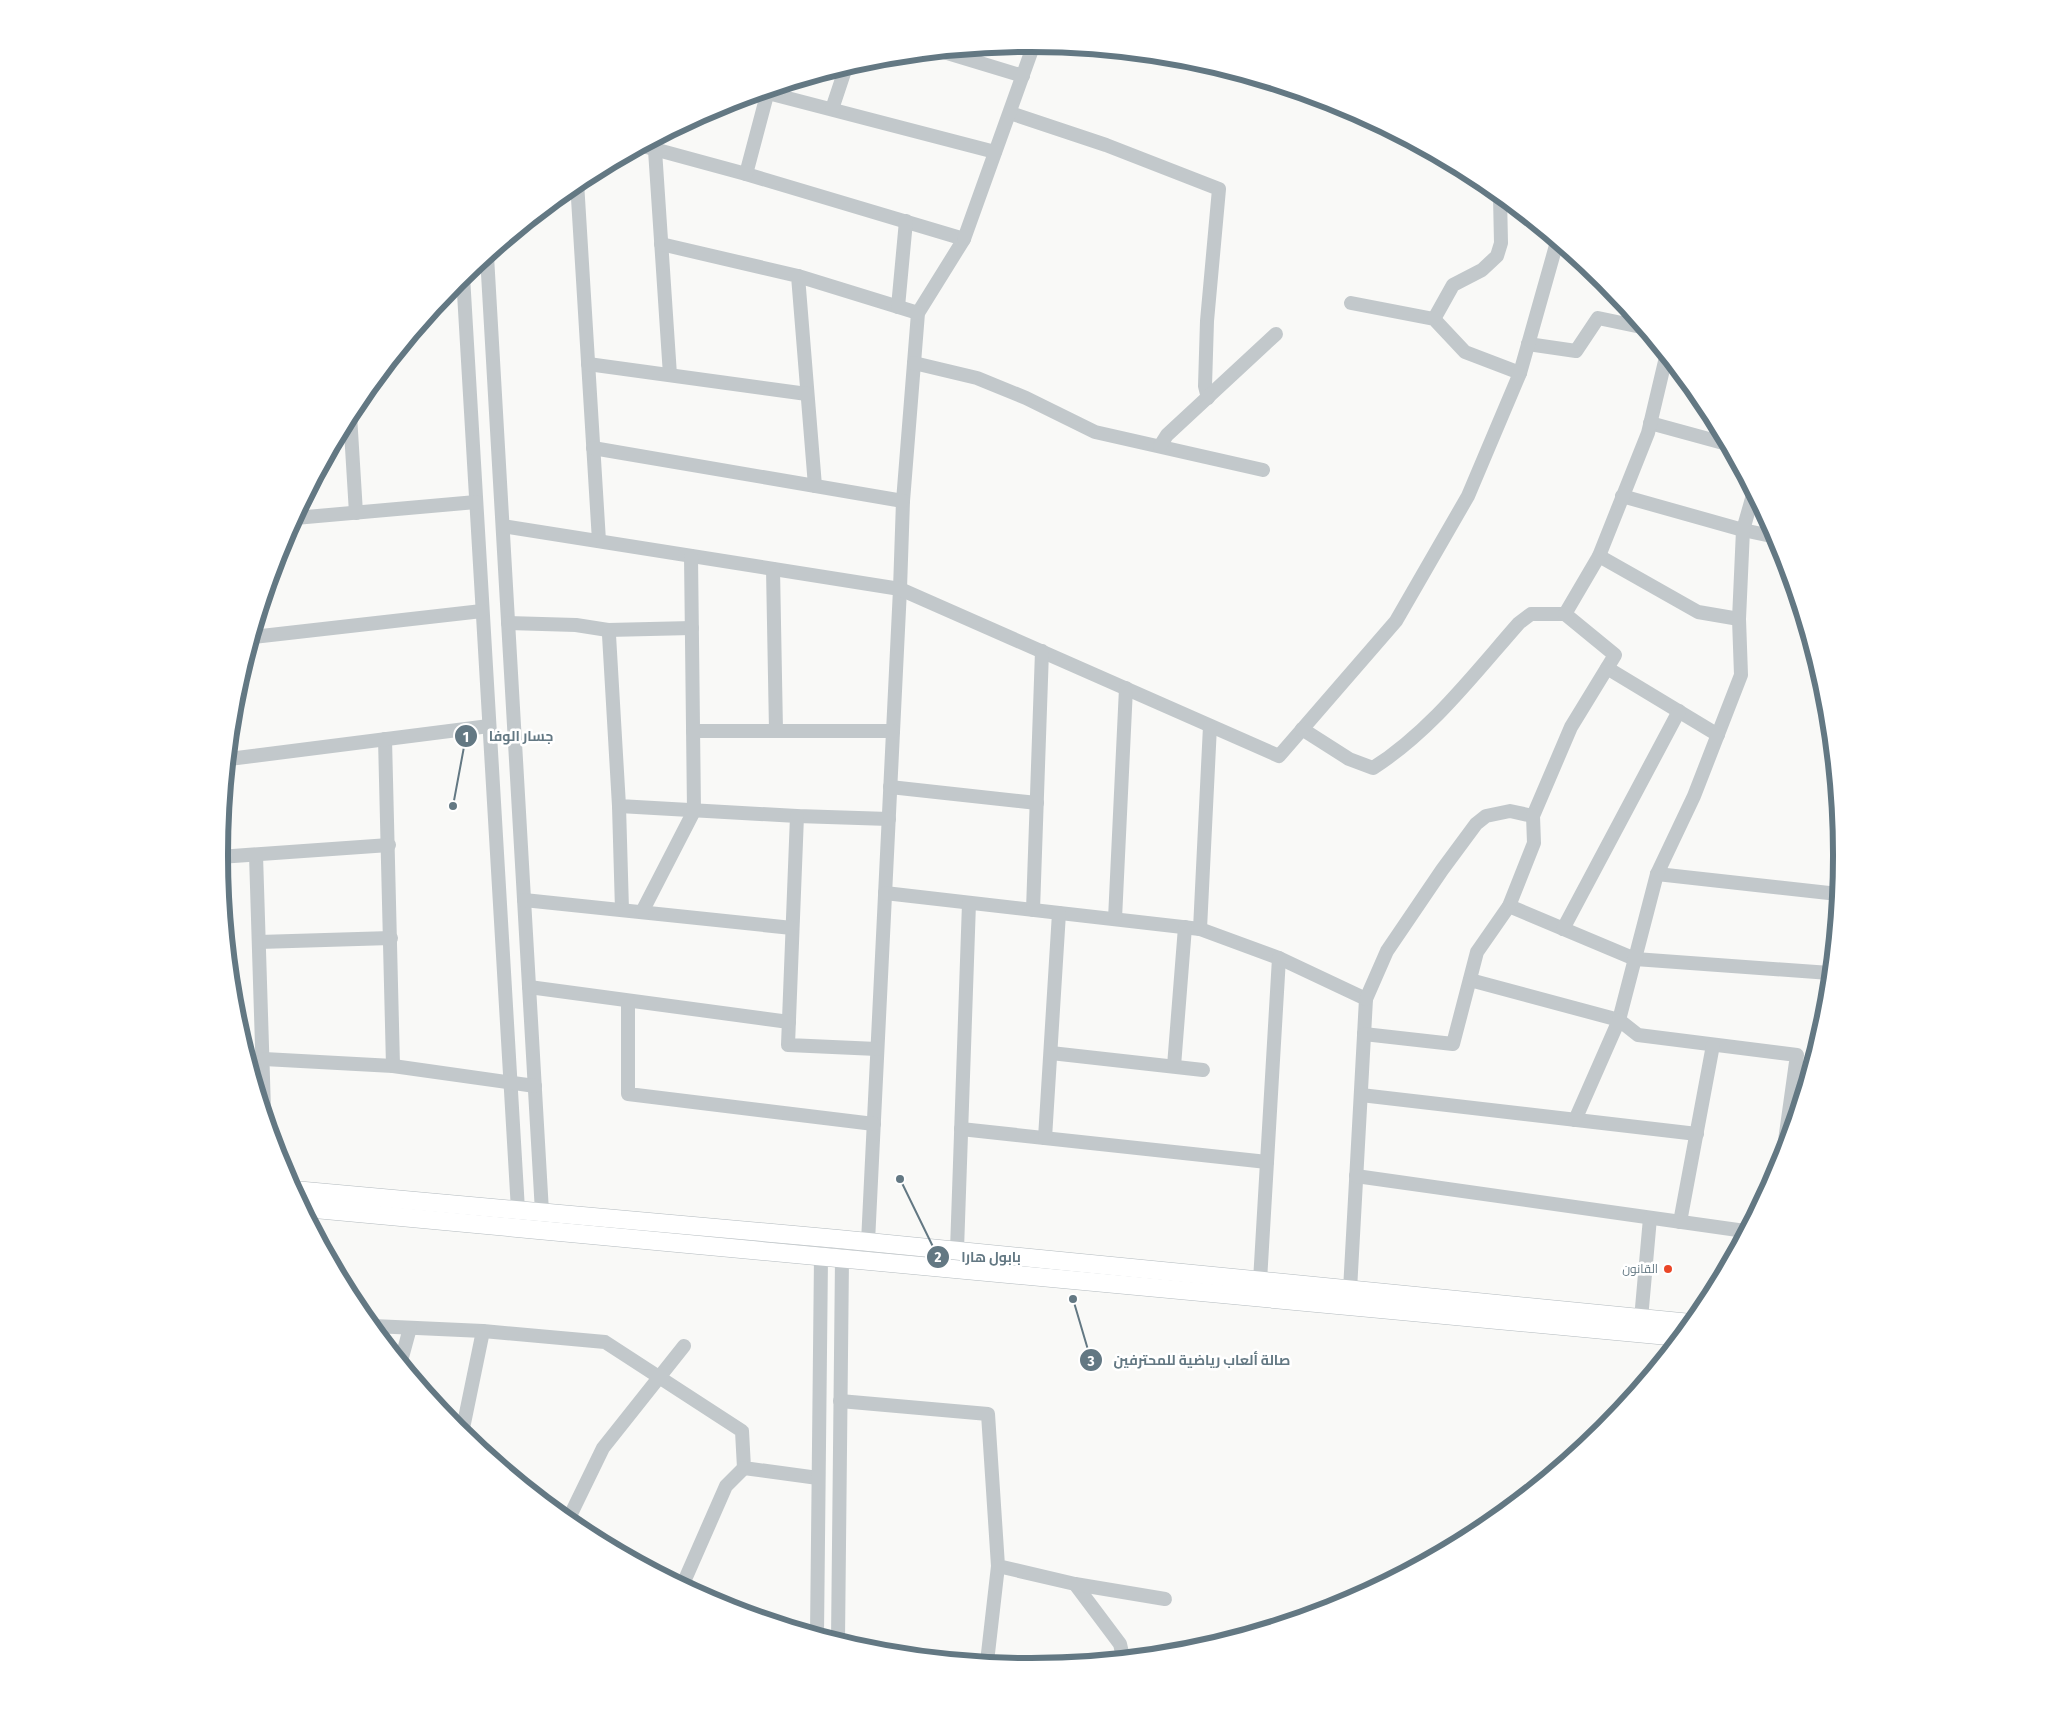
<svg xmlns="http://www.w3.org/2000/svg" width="2061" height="1710" viewBox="0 0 2061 1710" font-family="'Fira Sans Condensed',Cairo,sans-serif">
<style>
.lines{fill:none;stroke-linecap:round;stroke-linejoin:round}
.major-casing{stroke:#b3babe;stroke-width:19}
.minor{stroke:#c2c8cb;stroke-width:14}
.major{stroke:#fff;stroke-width:18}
.poi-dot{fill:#ea4627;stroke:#fff;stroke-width:2}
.labels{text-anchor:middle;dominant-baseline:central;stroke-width:5;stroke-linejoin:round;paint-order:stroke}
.poi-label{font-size:12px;fill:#637883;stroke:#fff;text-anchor:end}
.rim{fill:none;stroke:#637883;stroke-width:6}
.leader{fill:none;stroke:#637883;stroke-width:2}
.callout-dot{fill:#637883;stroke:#fff;stroke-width:2}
.mark-label{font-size:15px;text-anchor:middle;font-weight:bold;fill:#fff}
.callout-label{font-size:14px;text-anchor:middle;font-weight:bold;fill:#637883;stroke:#fff;stroke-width:5;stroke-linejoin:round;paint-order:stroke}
</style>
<rect width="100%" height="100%" fill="#f9f9f7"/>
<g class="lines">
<defs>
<g id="major">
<path d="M294,1190L838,1239L1691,1323"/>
<path d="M304,1208L1679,1337"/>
</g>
</defs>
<use href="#major" class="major-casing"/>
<g class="minor">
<path d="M944,52L1023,76"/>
<path d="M768,93L995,152"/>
<path d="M832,109L846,67"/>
<path d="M1010,113L1106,145L1219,189L1207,321L1205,386L1208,398"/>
<path d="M643,146L746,174L964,239L918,313L903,501L900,589L868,1242"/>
<path d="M655,150L670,375"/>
<path d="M746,174L768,91"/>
<path d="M577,182L599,541"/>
<path d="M964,239L1034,44"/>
<path d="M661,244L798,276L815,486"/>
<path d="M487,256L542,1212"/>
<path d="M463,276L518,1210"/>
<path d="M798,276L918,313"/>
<path d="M1351,303L1434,319L1465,352L1520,373"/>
<path d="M898,307L906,221"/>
<path d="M1434,319L1453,285L1482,270L1497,256L1501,243L1500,196"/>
<path d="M1528,344L1576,351L1598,318L1641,327"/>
<path d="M914,363L977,378L1026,398L1095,432L1263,470"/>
<path d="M588,364L807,394"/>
<path d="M350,415L356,513"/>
<path d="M1650,423L1727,444"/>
<path d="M1160,446L1167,435L1276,334"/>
<path d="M593,448L903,501"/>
<path d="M1622,496L1743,530L1776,537"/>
<path d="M295,518L476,502"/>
<path d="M503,526L900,589L1279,756L1396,621L1468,496L1520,373L1557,242"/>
<path d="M1599,556L1698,612L1739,619"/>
<path d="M773,569L776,731"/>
<path d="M508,623L576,625L608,630L692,628"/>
<path d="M609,635L619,806L797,816L889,819"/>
<path d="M253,637L482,611"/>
<path d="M1607,668L1718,735"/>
<path d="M1302,729L1349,759L1373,768C1431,731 1474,674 1519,623L1531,614H1565"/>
<path d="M693,731H893"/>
<path d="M385,739L393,1066"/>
<path d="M229,759L489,726"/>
<path d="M890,787L1037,803"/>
<path d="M619,806L622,910"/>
<path d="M797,816L788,1045L877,1049"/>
<path d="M256,855L264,1110"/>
<path d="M219,857L389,845"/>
<path d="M1657,874L1838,894"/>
<path d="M885,893L1200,929L1279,958L1366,999L1350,1290"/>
<path d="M524,900L792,928"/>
<path d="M1509,906L1635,959L1830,973"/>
<path d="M1033,910L1042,651"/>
<path d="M642,912L694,811L691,556"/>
<path d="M1115,919L1126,688"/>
<path d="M1200,929L1210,726"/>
<path d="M1563,929L1679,711"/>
<path d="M259,942L391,938"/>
<path d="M1470,980L1619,1020L1657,874L1694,796L1741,675L1739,619L1743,530L1753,495"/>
<path d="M529,987L789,1022"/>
<path d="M1366,999L1387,951L1442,870L1476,824L1486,816L1510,811L1533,816"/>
<path d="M628,1001V1094L874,1124"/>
<path d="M1364,1034L1453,1044L1477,952L1509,906L1534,843L1533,816L1571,727L1615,655L1565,614L1599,556L1648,433L1666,357"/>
<path d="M1051,1053L1203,1070"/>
<path d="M264,1059L393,1066L535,1086"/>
<path d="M1174,1066L1185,927"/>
<path d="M1361,1095L1697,1134"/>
<path d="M1575,1120L1619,1020L1638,1035L1797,1055L1783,1155"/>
<path d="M961,1129L1267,1162"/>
<path d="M1045,1138L1059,913"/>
<path d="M1356,1176L1745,1231"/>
<path d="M1680,1222L1713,1045"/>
<path d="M957,1250L969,903"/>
<path d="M1260,1281L1279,958"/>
<path d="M1641,1319L1650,1218"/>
<path d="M373,1326L483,1331L605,1342L742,1431L744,1468L818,1478"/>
<path d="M401,1361L410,1328"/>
<path d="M840,1401L988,1414L998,1566L1075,1584L1120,1644L1123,1657"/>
<path d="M462,1433L483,1331"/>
<path d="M568,1520L603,1448L684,1346"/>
<path d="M683,1584L726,1486L744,1468"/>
<path d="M1075,1584L1165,1599"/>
<path d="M817,1634L821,1257"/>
<path d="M838,1640L842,1259"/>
<path d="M987,1662L998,1566"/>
</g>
<use href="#major" class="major"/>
</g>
<circle class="poi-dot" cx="1668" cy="1269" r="5"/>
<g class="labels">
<g class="poi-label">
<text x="1658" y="1269">القانون</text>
</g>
</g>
<path d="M0 0H2061V1710H0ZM1030 52H1031A802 802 0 0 1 1833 854V856A802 802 0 0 1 1031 1658H1030A802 802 0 0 1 228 856V854A802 802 0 0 1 1030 52Z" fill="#fff" fill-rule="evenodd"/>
<path class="rim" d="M1030 52H1031A802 802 0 0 1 1833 854V856A802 802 0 0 1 1031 1658H1030A802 802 0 0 1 228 856V854A802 802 0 0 1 1030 52Z"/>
<path class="leader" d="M453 806L466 736M900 1179L938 1257M1073 1299L1091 1360"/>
<g class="callout-dot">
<circle cx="453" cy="806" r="5"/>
<circle cx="900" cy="1179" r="5"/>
<circle cx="1073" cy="1299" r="5"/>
<circle cx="466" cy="736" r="12"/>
<circle cx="938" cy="1257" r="12"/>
<circle cx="1091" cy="1360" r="12"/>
</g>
<g class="mark-label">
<text x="466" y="742">1</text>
<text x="938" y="1262">2</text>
<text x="1091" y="1366">3</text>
</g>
<g class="callout-label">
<text x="521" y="741">جسار الوفا</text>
<text x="991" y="1262">بابول هارا</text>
<text x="1202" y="1365">صالة ألعاب رياضية للمحترفين</text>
</g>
</svg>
